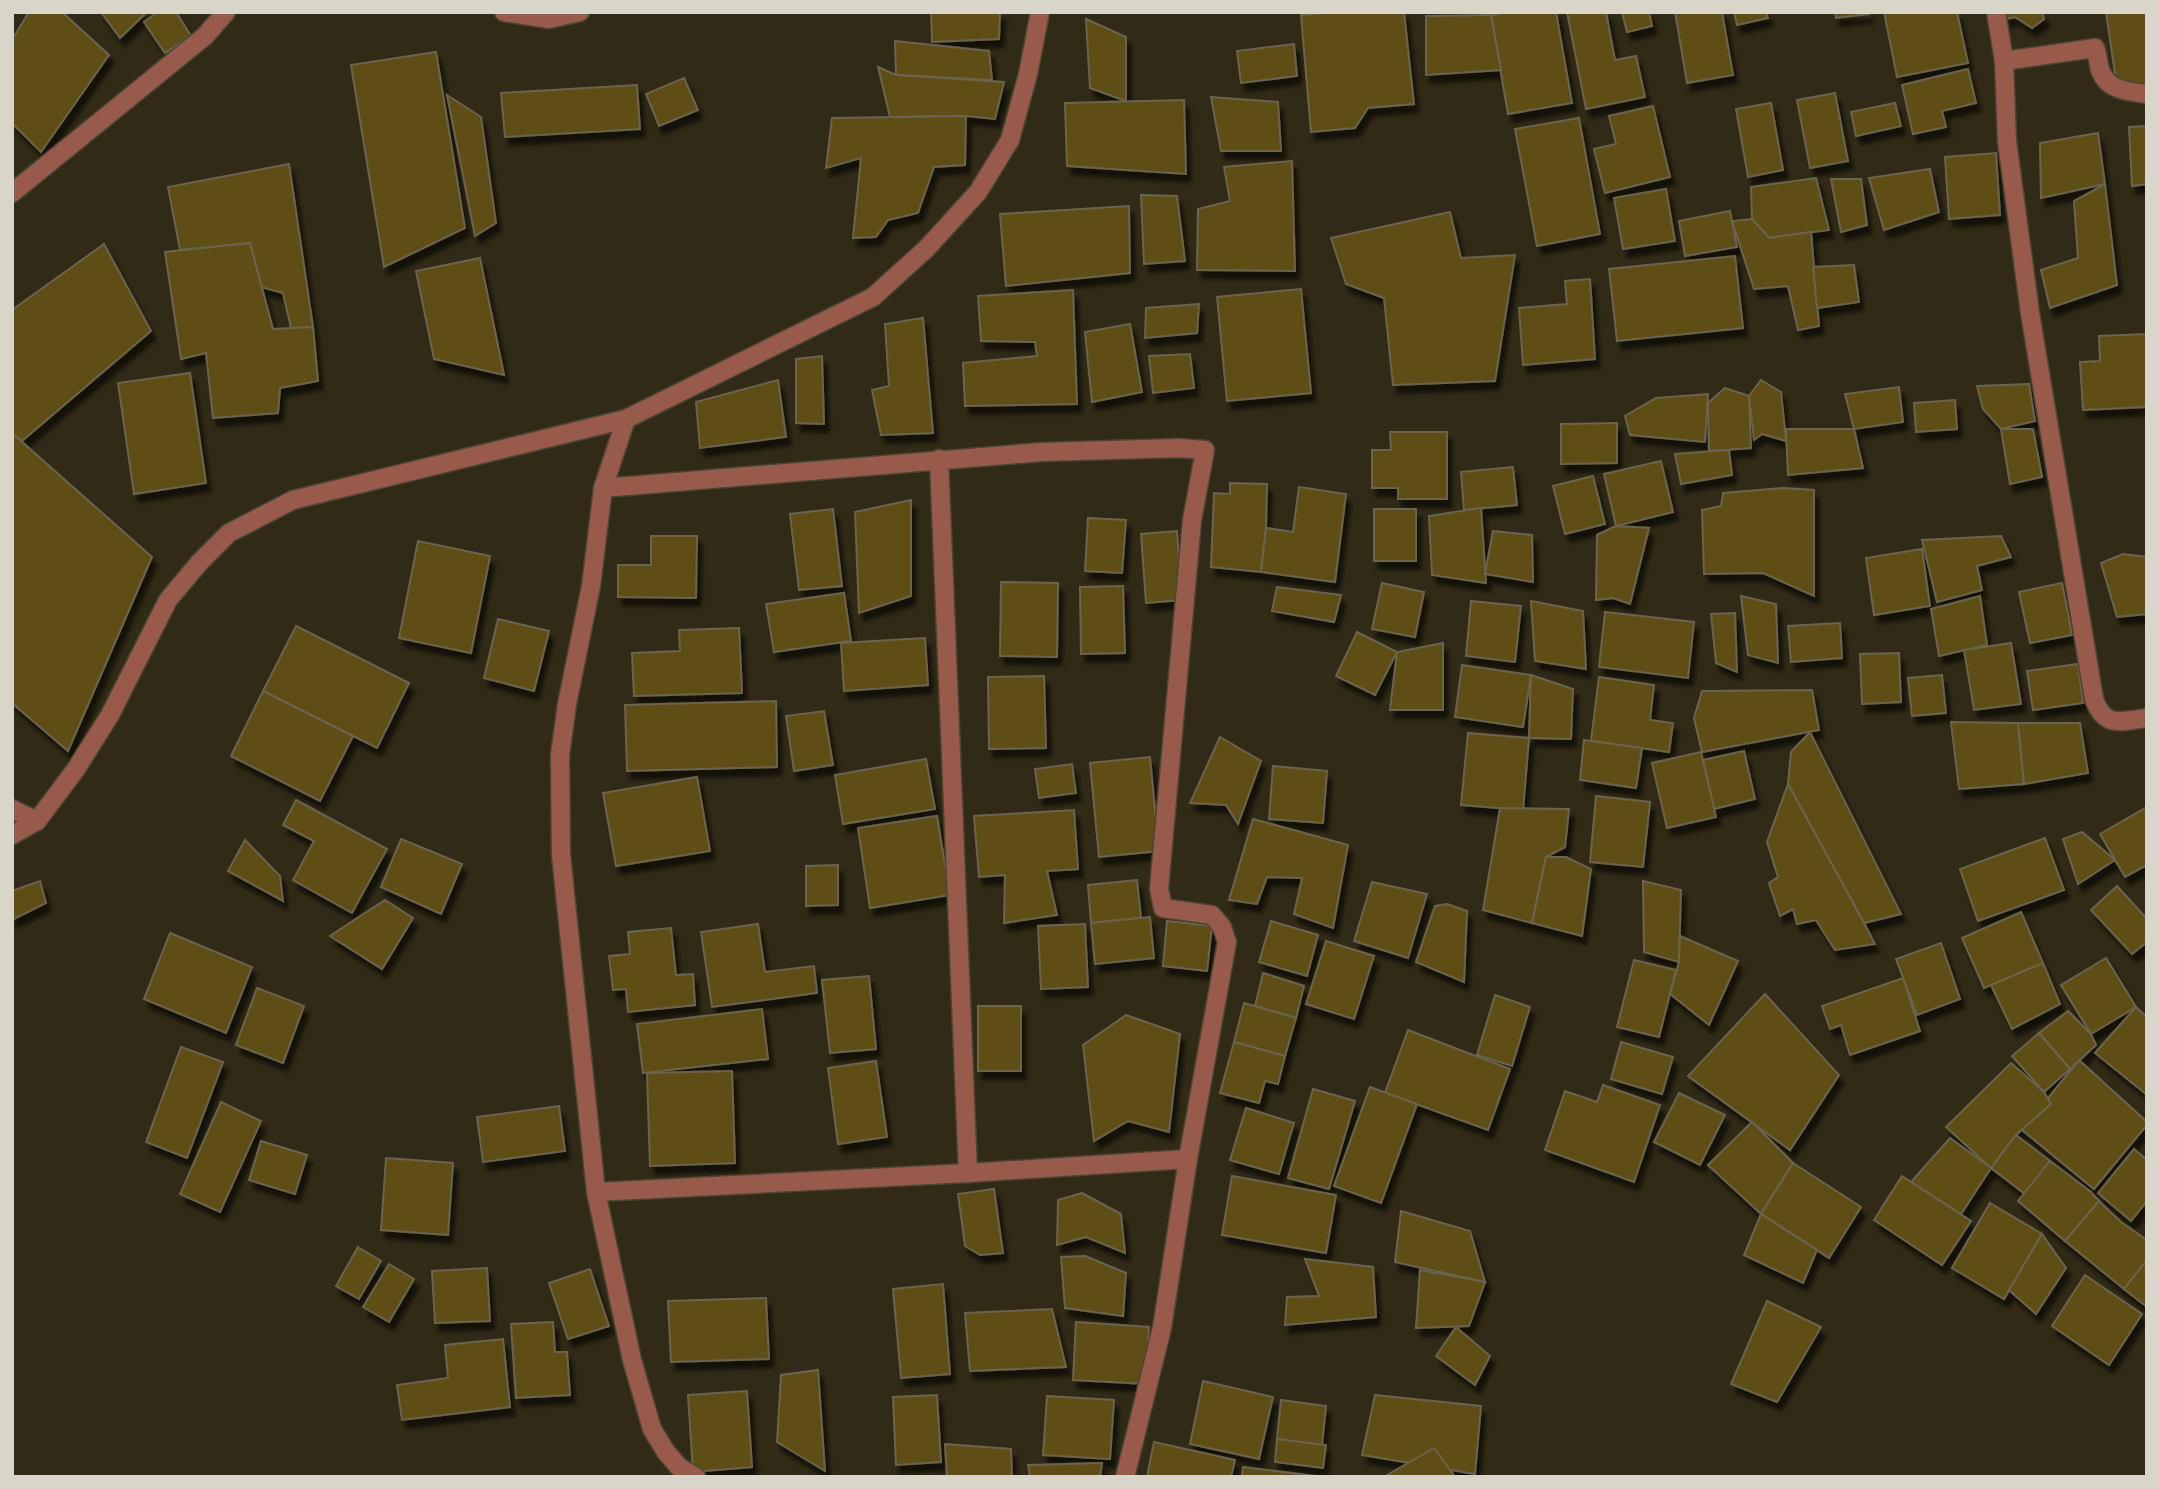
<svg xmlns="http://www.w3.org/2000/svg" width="2159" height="1489" viewBox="0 0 2159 1489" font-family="Karla,sans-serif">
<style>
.building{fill:#5f4d13;stroke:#6b644e;stroke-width:2;filter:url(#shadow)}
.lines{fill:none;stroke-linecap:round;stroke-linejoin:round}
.minor-casing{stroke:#4c4533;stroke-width:21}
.minor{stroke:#985a4b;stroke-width:18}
</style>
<defs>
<filter id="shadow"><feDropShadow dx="4.5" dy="8" stdDeviation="2" flood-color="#0009"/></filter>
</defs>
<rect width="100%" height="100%" fill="#312a16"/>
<g class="building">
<path d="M29,12H62L109,55L41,152L12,123V40Z"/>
<path d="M101,12H147L120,38Z"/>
<path d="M158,12H176L191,36L165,53L144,22Z"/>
<path d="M931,12H1000L999,39L932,42Z"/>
<path d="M1339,12H1404L1414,104L1368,108L1355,128L1311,132L1301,15Z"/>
<path d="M1509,12H1556L1572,103L1508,114L1491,15Z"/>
<path d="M1567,12H1606L1615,60L1636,56L1645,97L1586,109Z"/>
<path d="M1622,12H1649L1652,26L1627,32Z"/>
<path d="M1675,12H1722L1733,75L1687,83Z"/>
<path d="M1734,12H1766L1768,18L1737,25Z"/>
<path d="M1835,12H1869V14L1836,18Z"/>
<path d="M1884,12H1957L1968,63L1897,77Z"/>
<path d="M2004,12H2042L2044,19L2032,28L2015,17L2006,19Z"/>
<path d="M2106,12H2147V84L2117,88Z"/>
<path d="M1491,15L1501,70L1426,75V16Z"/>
<path d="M1086,19L1126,37V101L1090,88Z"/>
<path d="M895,41L989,51L992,80L896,75Z"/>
<path d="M1294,44L1297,76L1241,83L1237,51Z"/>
<path d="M436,52L465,228L384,267L351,65Z"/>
<path d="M878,67L896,75L1004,82L995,119L966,116L890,117Z"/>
<path d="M1968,69L1976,103L1942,111L1946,127L1913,134L1902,85Z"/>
<path d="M684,78L698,110L659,126L646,94Z"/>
<path d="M637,85L640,129L505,137L501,93Z"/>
<path d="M1835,93L1848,161L1810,168L1797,100Z"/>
<path d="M447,95L481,117L496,223L475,236Z"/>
<path d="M1211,97L1278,102L1281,151H1221Z"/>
<path d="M1184,100L1186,174L1067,166L1065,103Z"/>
<path d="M1771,103L1783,170L1748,177L1736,109Z"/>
<path d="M1895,103L1901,126L1856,136L1851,112Z"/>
<path d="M1653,106L1670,177L1605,193L1594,149L1616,144L1609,116Z"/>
<path d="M966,116L965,165L934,167L918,213L888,220L876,237L853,238L861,158L826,168L832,118Z"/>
<path d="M1579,118L1600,234L1537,246L1515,129Z"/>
<path d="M2147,126V184L2132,186L2129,127Z"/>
<path d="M2098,133L2105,184L2041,198L2040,143Z"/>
<path d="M1996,153L2000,215L1949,219L1945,157Z"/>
<path d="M1292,161L1295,271L1197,270L1198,209L1230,201L1224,167Z"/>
<path d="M289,164L313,327L291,328L283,293L261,287L250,243L180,250L168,187Z"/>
<path d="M1930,169L1939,212L1884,230L1869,178Z"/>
<path d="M1816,178L1829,230L1769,238L1752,219L1751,187Z"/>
<path d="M1831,179H1861L1867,225L1841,232Z"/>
<path d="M2105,184L2117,285L2050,308L2041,270L2078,258L2074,201Z"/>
<path d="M1666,189L1675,241L1623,249L1614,198Z"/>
<path d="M1141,195L1177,196L1185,261L1144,264Z"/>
<path d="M1129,206L1130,273L1006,286L1000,214Z"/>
<path d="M1730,211L1737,247L1685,256L1679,221Z"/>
<path d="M1450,212L1461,258L1515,255L1495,381L1393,385L1384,298L1346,284L1331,238Z"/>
<path d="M1752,219L1769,238L1811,232L1819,326L1798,330L1788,286L1754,289L1732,221Z"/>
<path d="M250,243L273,329L313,327L318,381L280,388L278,413L213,418L206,353L181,359L165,252Z"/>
<path d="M104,244L151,331L22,441L12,433V310Z"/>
<path d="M1735,256L1743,328L1617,341L1609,269Z"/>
<path d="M480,258L504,375L434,359L416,271Z"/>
<path d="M1854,265L1859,302L1817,308L1813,267Z"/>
<path d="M1590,279L1595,359L1523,365L1519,308L1567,304L1565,281Z"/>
<path d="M1301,289L1311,393L1227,401L1217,297Z"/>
<path d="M1073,290L1077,404L965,406L963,363L1037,356L1035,342L981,341L978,296Z"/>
<path d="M1199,304L1197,333L1145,338L1146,308Z"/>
<path d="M923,318L933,433L881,435L872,390L889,386L885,324Z"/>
<path d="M1130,324L1142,392L1092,402L1085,332Z"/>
<path d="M2147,334V407L2083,410L2080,362L2100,361L2099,336Z"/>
<path d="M1190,354L1194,388L1153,393L1149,356Z"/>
<path d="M822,356L824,424L796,423V359Z"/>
<path d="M190,373L206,483L134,494L118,383Z"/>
<path d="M778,380L786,437L700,448L696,402Z"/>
<path d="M1761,380L1781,392L1786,441L1762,434L1754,440L1749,396Z"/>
<path d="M2029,384L2035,421L2001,429L1983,409L1977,386Z"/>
<path d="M1899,387L1903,422L1854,429L1845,394Z"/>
<path d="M1725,388L1749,396L1751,448L1709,451L1708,403Z"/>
<path d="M1708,394L1705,442L1630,435L1625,416L1656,398Z"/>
<path d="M1955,400L1957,429L1916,432L1914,403Z"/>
<path d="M1617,423V463L1561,464V424Z"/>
<path d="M1786,429H1854L1863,468L1788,475Z"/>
<path d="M2001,429H2033L2042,477L2010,484Z"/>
<path d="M1390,432H1447V499H1398V488H1372V450H1391Z"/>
<path d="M12,433L152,557L68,751L12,703Z"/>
<path d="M1729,450L1732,475L1681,484L1675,454Z"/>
<path d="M1661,461L1673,512L1616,526L1604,474Z"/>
<path d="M1513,467L1517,505L1464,510L1461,472Z"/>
<path d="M1593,476L1605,524L1565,534L1553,486Z"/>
<path d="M1230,483L1267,484L1266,528L1261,572L1211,567L1214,493L1230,494Z"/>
<path d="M1299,487L1346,494L1335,582L1261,572L1266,528L1293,532Z"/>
<path d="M1784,488L1814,490V596L1763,573L1704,574L1702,510L1721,506L1723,493Z"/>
<path d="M911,500V596L859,613L855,512Z"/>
<path d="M1481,508L1486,583L1432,575L1429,516Z"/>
<path d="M833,509L842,586L799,590L790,514Z"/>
<rect x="1374" y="509" width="42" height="52"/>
<path d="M1088,518L1126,520L1122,573L1085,571Z"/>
<path d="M1616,526L1649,528L1630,604L1613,598L1596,600L1597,535Z"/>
<path d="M1177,531L1182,600L1146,603L1141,534Z"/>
<path d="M1493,531L1532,535L1533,582L1485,574Z"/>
<path d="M651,536H697L696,598L618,597V565H651Z"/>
<path d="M2001,536L2011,557L1977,566L1982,590L1937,602L1922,540Z"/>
<path d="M418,541L490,556L471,653L399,638Z"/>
<path d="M1922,549L1930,606L1874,615L1866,558Z"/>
<path d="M2123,554L2147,557V614L2117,617L2101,563Z"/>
<path d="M1001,582L1058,583L1057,657L1000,656Z"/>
<path d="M1382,583L1424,592L1415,637L1372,629Z"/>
<path d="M2062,583L2072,635L2030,643L2019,592Z"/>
<path d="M1123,586L1125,653L1081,654L1080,587Z"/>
<path d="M1277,587L1341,595L1334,622L1272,611Z"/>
<path d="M844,593L851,641L774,652L766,604Z"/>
<path d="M1741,596L1776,604L1778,663L1748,655Z"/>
<path d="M1980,596L1987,645L1939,656L1931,609Z"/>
<path d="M1471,601L1521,606L1515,662L1466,656Z"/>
<path d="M1531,601L1583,611L1586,669L1535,661Z"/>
<path d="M1605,612L1694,622L1688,678L1599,667Z"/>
<path d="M1735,613L1737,672L1716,663L1711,614Z"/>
<path d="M498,619L549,631L534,691L484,678Z"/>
<path d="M1840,623L1842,658L1791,662L1788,626Z"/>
<path d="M296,626L409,683L377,748L263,691Z"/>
<path d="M739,628L742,693L634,696L632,653L680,651L679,630Z"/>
<path d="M1357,632L1397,652L1375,695L1336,676Z"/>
<path d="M925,638L928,685L844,691L841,643Z"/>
<path d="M1443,643V710H1390L1397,652Z"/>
<path d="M2011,643L2021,704L1974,710L1964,650Z"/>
<path d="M1899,653L1901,702L1862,704L1860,654Z"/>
<path d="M2078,664L2083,703L2033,710L2027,671Z"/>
<path d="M1462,665L1531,675L1523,727L1455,717Z"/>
<path d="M1531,675L1573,689L1571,739L1529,738Z"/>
<path d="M1942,675L1946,713L1912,716L1908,678Z"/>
<path d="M1044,676L1046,748L989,749L988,677Z"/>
<path d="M1599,677L1654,685L1650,720L1673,723L1669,752L1591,741Z"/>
<path d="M1812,690L1819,730L1702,752L1694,718L1702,691Z"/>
<path d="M263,691L353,736L320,801L231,756Z"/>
<path d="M776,701L777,767L627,771L625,705Z"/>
<path d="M824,711L833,765L794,771L786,716Z"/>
<path d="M1951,722L2018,723L2024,784L1959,789Z"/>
<path d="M2018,723H2080L2088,773L2024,784Z"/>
<path d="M1810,732L1901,914L1864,923L1788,784L1791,752Z"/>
<path d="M1468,733L1529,738L1523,810L1461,805Z"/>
<path d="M1220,737L1261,761L1238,824L1226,805L1190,803Z"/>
<path d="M1584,740L1642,748L1636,788L1580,780Z"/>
<path d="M1744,751L1755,799L1714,809L1703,760Z"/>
<path d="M1701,752L1716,817L1667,828L1652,763Z"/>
<path d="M1150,757L1159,851L1099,857L1090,763Z"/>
<path d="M926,759L935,809L843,824L835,775Z"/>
<path d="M1072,764L1076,793L1039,798L1035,769Z"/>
<path d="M1273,766L1327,771L1323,823L1269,819Z"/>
<path d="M697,777L710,851L616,866L603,793Z"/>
<path d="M1788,784L1864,923L1875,944L1835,950L1816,920L1797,924L1793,909L1780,916L1769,883L1778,877L1767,842Z"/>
<path d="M1596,796L1650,802L1643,867L1590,862Z"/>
<path d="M296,800L387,849L352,913L293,880L314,841L283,825Z"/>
<path d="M2147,807V865L2125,877L2100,834Z"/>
<path d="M1500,808L1569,809L1565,847L1546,857L1532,923L1483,910Z"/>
<path d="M1074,810L1078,869L1047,871L1057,915L1004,923L1005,875L979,877L974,816Z"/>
<path d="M937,816L950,895L870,908L858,828Z"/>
<path d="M1253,819L1348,845L1333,928L1294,914L1302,878L1267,877L1257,904L1229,900Z"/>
<path d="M2082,832L2115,860L2078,884L2063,839Z"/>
<path d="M2045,838L2064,890L1978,921L1960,869Z"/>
<path d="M401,839L462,864L441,914L381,887Z"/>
<path d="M245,840L280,876L283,901L228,871Z"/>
<path d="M1546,857H1566L1591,869L1582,936L1532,923Z"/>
<path d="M838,865V905L806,906V866Z"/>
<path d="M1137,880L1141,918L1091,923L1088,885Z"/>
<path d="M40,881L46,903L12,920V891Z"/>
<path d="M1643,881L1681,890L1679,962L1644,952Z"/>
<path d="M1372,882L1427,894L1408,958L1354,941Z"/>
<path d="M2117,886L2147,919V942L2132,954L2091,910Z"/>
<path d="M385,900L413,918L382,969L330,936Z"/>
<path d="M1447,904L1467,911L1464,982L1416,962L1435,906Z"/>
<path d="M2021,912L2043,963L1984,988L1962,938Z"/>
<path d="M1150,917L1154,958L1095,964L1091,923Z"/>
<path d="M1167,921L1212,926L1207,971L1163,966Z"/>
<path d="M1271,921L1318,935L1307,976L1259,962Z"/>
<path d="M758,924L765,972L814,966L817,993L712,1007L701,932Z"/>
<path d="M1085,924L1088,987L1041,989L1038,926Z"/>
<path d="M671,928L676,975L693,974L695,1005L628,1012L626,989L613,990L609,956L630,954L628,932Z"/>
<path d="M170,933L252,967L226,1033L144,999Z"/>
<path d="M1680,936L1738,961L1709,1025L1670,994L1679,962Z"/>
<path d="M1326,941L1374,956L1354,1019L1306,1004Z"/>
<path d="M1941,943L1960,999L1917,1015L1896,959Z"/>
<path d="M2106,958L2136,1007L2091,1034L2061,985Z"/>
<path d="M1634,960L1676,970L1659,1037L1617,1027Z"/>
<path d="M2043,963L2060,1004L2012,1029L1991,985Z"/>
<path d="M1263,973L1304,986L1296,1018L1255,1006Z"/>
<path d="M869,976L876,1049L830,1053L822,980Z"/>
<path d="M1903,978L1920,1031L1850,1055L1841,1025L1830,1029L1822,1006Z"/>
<path d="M257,988L304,1006L283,1063L236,1045Z"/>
<path d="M1765,994L1839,1075L1790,1150L1688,1076Z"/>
<path d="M1495,995L1530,1007L1512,1066L1477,1055Z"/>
<path d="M1244,1003L1296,1018L1285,1056L1234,1042Z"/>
<rect x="978" y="1006" width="43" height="65"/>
<path d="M2136,1007L2147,1017V1095L2095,1053Z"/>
<path d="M762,1009L768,1059L643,1073L637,1024Z"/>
<path d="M2068,1011L2091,1034L2096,1045L2070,1069L2039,1033Z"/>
<path d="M1126,1015L1180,1034L1169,1132L1128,1121L1094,1141L1083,1045Z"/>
<path d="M1408,1030L1510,1069L1488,1130L1385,1093Z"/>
<path d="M2039,1033L2070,1069L2044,1092L2012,1056Z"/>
<path d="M1234,1042L1285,1056L1278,1084L1265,1081L1259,1103L1220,1093Z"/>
<path d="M1621,1042L1673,1057L1662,1094L1611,1079Z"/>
<path d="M181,1047L223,1062L187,1158L146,1142Z"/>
<path d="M2079,1060L2147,1122V1125L2094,1189L2022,1130Z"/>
<path d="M876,1061L887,1137L838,1144L828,1068Z"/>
<path d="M2011,1063L2044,1092L2051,1104L2016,1135L1991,1168L1946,1127Z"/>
<path d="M732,1071L735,1163L650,1166L647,1073Z"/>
<path d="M1603,1085L1660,1105L1634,1182L1545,1150L1565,1091L1597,1102Z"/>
<path d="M1370,1087L1417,1104L1381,1203L1334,1186Z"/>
<path d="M1313,1089L1355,1101L1329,1189L1288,1178Z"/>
<path d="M1679,1093L1725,1115L1700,1165L1654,1142Z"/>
<path d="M221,1102L261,1121L220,1212L180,1194Z"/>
<path d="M559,1106L565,1151L483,1162L477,1117Z"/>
<path d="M1246,1108L1294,1123L1279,1174L1230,1160Z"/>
<path d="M1752,1122L1793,1163L1761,1214L1708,1165Z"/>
<path d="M2016,1135L2050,1161L2025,1194L1991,1168Z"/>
<path d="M1950,1138L1991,1168L1961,1214L1911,1182Z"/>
<path d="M261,1141L307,1155L295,1194L249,1180Z"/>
<path d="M2134,1149L2147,1160V1201L2131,1221L2098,1193Z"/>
<path d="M386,1158L453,1163L448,1235L381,1230Z"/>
<path d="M2050,1161L2091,1192L2099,1201L2065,1241L2018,1201Z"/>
<path d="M1793,1163L1861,1207L1829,1258L1761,1214Z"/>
<path d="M1232,1176L1336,1195L1326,1253L1222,1235Z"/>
<path d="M1902,1176L1971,1221L1942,1265L1874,1220Z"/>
<path d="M994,1189L1003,1253L980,1255L965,1246L958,1194Z"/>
<path d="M1082,1193L1121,1214L1125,1253L1086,1237L1057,1245L1058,1200Z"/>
<path d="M2099,1201L2121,1222L2147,1240V1260L2124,1289L2065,1241Z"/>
<path d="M1990,1203L2042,1234L2004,1299L1952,1268Z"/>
<path d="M1401,1211L1470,1231L1485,1282L1395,1262Z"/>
<path d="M1761,1214L1817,1250L1803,1283L1744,1255Z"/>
<path d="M2042,1234L2066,1268L2036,1314L2009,1290Z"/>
<path d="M358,1247L381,1261L359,1299L336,1286Z"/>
<path d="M1085,1256L1126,1273L1123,1316L1065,1308L1061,1257Z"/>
<path d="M1305,1259L1373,1267L1376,1317L1285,1325L1287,1297L1319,1296Z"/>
<path d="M2147,1260V1307L2124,1289Z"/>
<path d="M389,1264L414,1279L389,1322L363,1307Z"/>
<path d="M487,1268L490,1321L435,1323L432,1271Z"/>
<path d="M590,1269L609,1326L568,1339L549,1283Z"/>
<path d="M1420,1270L1485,1282L1469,1326L1416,1328Z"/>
<path d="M2085,1275L2142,1314L2109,1365L2052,1326Z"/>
<path d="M943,1284L950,1374L901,1378L893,1289Z"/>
<path d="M766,1298L769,1359L671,1362L668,1301Z"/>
<path d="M1767,1301L1821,1327L1777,1402L1731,1384Z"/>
<path d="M1052,1309L1066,1367L970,1371L965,1313Z"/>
<path d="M553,1322L555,1352H567L570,1395L516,1398L511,1324Z"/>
<path d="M1076,1322L1149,1327L1146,1384L1073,1380Z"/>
<path d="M1456,1327L1490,1356L1475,1385L1436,1356Z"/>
<path d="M503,1339L510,1407L402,1420L397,1385L448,1378L445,1345Z"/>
<path d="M818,1370L825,1471L777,1442L781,1375Z"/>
<path d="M1203,1381L1273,1397L1259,1459L1190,1444Z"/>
<path d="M747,1391L752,1467L693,1472L688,1395Z"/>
<path d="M937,1395L941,1462L896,1465L893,1397Z"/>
<path d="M1375,1395L1481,1406L1475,1474L1362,1455Z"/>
<path d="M1047,1396L1114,1400L1110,1459L1043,1455Z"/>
<path d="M1281,1400L1326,1406L1322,1445L1277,1439Z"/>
<path d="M1277,1439L1326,1445L1323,1468L1275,1462Z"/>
<path d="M1154,1442L1235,1460L1231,1477H1147Z"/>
<path d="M945,1444L1011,1449L1012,1477H947Z"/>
<path d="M1434,1448L1455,1477H1384Z"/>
<path d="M1102,1463L1100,1477H1030L1028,1465Z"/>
<path d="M1243,1467L1323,1477H1242Z"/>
</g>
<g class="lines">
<defs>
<g id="minor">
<path d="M504,12L549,19L580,12"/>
<path d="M1996,12L2004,61L2007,141L2030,313L2094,699C2105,729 2120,721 2147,718"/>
<path d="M2004,61L2095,48C2098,55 2098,63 2100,70C2108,91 2127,91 2147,94"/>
<path d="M12,193L205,36L226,12"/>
<path d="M626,419L603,488L591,586L567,704L560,755L561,855L596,1192L632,1360L652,1429L666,1452L679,1467L696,1477"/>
<path d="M939,459L968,1173"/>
<path d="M603,488L1042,452L1179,448L1205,450L1192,520L1159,889L1163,908L1212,915L1222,927L1227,942L1188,1159L1162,1328L1125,1477"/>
<path d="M12,809L37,821"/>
<path d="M12,835L37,821L76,769L110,715L168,600L199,563L229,533L293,500L626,419L873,297L927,248L978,192L1010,140L1028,74L1040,12"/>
<path d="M596,1192L968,1173L1188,1159"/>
</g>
</defs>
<use href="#minor" class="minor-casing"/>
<use href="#minor" class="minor"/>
</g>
<rect width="2159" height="1489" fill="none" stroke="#d9d5c9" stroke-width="28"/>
</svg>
